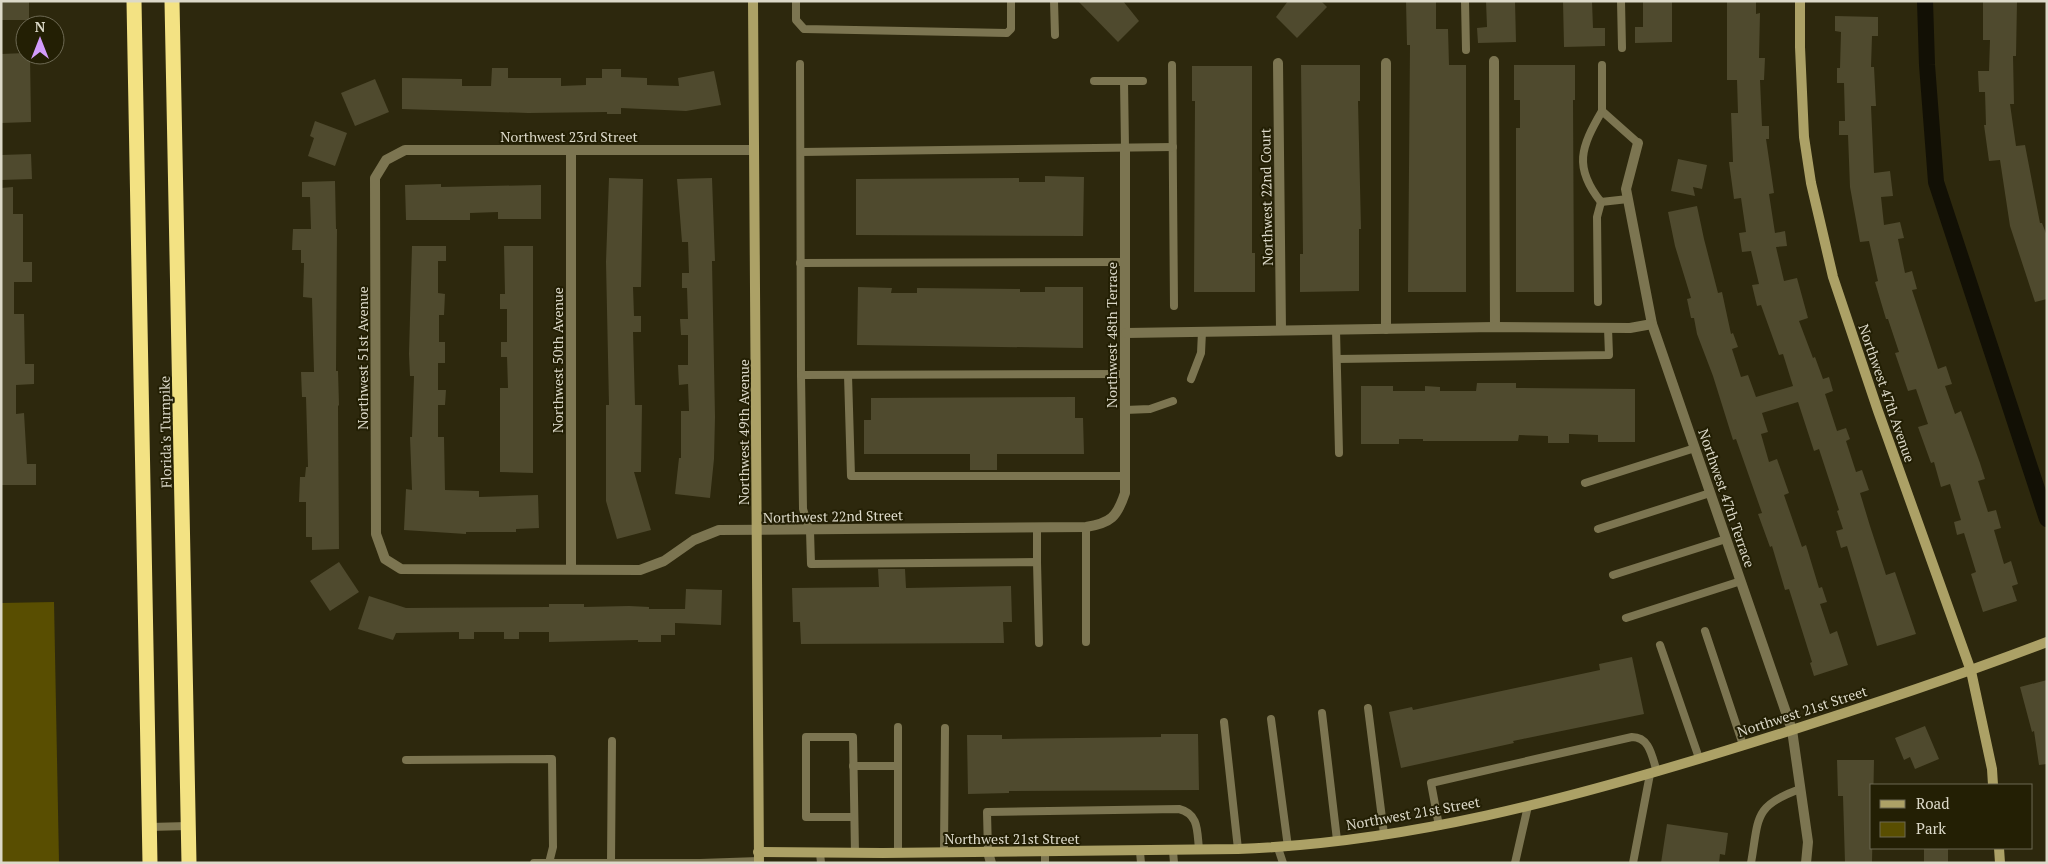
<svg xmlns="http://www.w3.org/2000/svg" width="2048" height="864" viewBox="0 0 2048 864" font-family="'PT Serif',serif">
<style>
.green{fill:#594e01}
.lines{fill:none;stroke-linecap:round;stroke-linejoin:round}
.canal{stroke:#121005;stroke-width:16}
.building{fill:#4f4a2e}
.lane{stroke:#7c7551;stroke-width:8}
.street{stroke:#7c7551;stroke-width:10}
.secondary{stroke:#aca166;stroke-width:10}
.highway{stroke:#f3e283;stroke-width:15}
.labels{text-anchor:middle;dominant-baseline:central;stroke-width:4;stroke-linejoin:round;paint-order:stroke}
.street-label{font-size:14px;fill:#dcd9c9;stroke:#231f04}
</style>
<rect width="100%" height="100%" fill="#2d280d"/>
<path class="green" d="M54,602L59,863H1V603Z"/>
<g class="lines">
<path class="canal" d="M1925,1L1927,65L1936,182L2047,519"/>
</g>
<g class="building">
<rect x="1" y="1" width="28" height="19"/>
<path d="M1078,1H1123L1139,21L1118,42Z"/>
<path d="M1288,1H1321L1327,7L1297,38L1276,17Z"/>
<path d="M1406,1H1436V29H1448L1449,65H1466V292H1408L1410,45H1407Z"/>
<path d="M1486,1H1515L1516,42L1478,43L1477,28L1487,27Z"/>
<path d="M1563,1H1592L1593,28H1605V46L1564,47Z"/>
<path d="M1643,1H1672V42L1635,43V27H1643Z"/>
<path d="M1727,1H1756V14L1760,13L1759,58H1765L1764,80H1760L1762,126H1769V139H1766L1774,193L1769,194L1775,233L1785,231L1787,246L1776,247L1784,281L1797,278L1808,318L1799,321L1813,358L1815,357L1823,379L1829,377L1833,391L1825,394L1837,431L1846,428L1850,439L1846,441L1856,472L1862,470L1869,490L1860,493L1870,526L1886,575L1895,572L1916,634L1877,646L1847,546L1841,548L1836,531L1843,529L1837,511L1839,510L1819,449L1814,451L1798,402L1762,413L1768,432L1761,434L1769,462L1777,459L1789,493L1784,495L1802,547L1806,545L1819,588L1822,587L1827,602L1820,604L1830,634L1837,631L1848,665L1814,676L1810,663L1812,662L1789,589L1785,590L1772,546L1770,547L1758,514L1762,513L1736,439L1733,440L1713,376L1697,334L1694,318H1691L1687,299L1691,298L1675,246L1668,212L1697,206L1704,239L1718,293L1722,292L1731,334L1733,333L1738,347L1732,349L1741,377L1748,375L1756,397L1793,386L1783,354L1779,355L1761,305L1757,306L1752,285L1759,284L1751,251L1742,252L1739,233L1746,232L1741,198L1734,199L1729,162H1733L1731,113H1738L1737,80H1727Z"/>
<path d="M1983,1H2017L2016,56H2013L2014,104H2010L2016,146L2025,145L2040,223H2042L2047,236V299L2035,302L2010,226L2000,160L1989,161L1984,125H1986L1985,92H1979L1978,71H1989L1990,40H1983Z"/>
<path d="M1835,16L1878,17V36H1872L1871,67H1874L1876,106H1871L1874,173L1890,171L1893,196L1881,197L1884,225L1900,222L1904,238L1898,239L1905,273L1912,271L1917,289L1912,290L1938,369L1946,366L1952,384L1945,386L1955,414L1961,411L1980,463L1985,479L1978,481L1988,512L1996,510L2001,528L1994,530L2004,564L2011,561L2018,584L2012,586L2017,601L1983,612L1971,574L1976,572L1964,533L1957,535L1954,522L1961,520L1950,484L1941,487L1934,462L1931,463L1918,427L1928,424L1916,389L1908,391L1895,353L1899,352L1888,319H1886L1875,282L1878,281L1869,241L1860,242L1850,187L1848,135H1839V121H1845L1844,83H1837V68H1840L1841,32L1835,31Z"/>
<path d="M25,53V55H30L31,122L1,123V54Z"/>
<path d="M1301,65H1360V101H1358L1361,229H1359V291L1300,292V254H1303Z"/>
<path d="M1514,65H1575V100H1573L1574,292H1516V128H1520V100H1514Z"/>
<path d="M1192,66H1252V253H1255V292H1194L1195,101H1192Z"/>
<path d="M492,68H508V78H561V86L586,85V78H602V69H621V77L647,78V85L679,86L678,78L714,71L721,105L686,111L621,108V114H607V112L528,113L402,109V78L462,79V86H491Z"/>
<path d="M375,79L389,112L355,126L341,93Z"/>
<path d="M315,121L347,133L335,166L308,156L314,138L310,136Z"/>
<path d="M31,154L32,179L1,180V155Z"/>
<path d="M1678,159L1707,165L1702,189L1693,187L1695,196L1671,191Z"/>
<path d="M1045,176L1084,177L1083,236L856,235V179L1019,178V182H1045Z"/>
<path d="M609,178L643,179L641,287H633L634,316H641V332H633L635,405H642L641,472H634L651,530L617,539L606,501V405H609L606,262Z"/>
<path d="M712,178L715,261H712L715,417L714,459L710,498L675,494L679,458H681V411H689L688,384L679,385L678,365H688V335H681L680,319H688L687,288H682V273H689L688,242H682L677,179Z"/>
<path d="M335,181L336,229H337L336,371H338L339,405L338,406L339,549L312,550V537H306V502H299L300,477H305L306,467H308L306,397H302L301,372H314L312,298L303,297L304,263H301V250H292L293,229H311L310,197H302V182Z"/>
<path d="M441,184V187L541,185V219H498V212L470,213V220H406L405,185Z"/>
<path d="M13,187V214H23V262H32V282H14V314H24L25,364H34V384L16,385V414L24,413L27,464H36V485H2L1,188Z"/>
<path d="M412,246H446V261H438V293L445,294L444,315H439V342H445V363H438V390H446L445,405H438V437H444L445,490L479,491V497L538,495L539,528L516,529V532H466V534L404,530L406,489L412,490L410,437H412L414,376H410L409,354Z"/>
<path d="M504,246H533V473L500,472V388H508L507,357H501V342H507V309H500V294H505Z"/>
<path d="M858,287L892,288L891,293H917V288L1020,289V292H1045V287H1083V348L857,345Z"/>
<path d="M1477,383H1516V388L1635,389V442H1598V435L1569,434V443H1548V436L1519,435L1518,441H1423V439H1399V444H1361V386H1393V391H1425V386L1440,387V391H1476Z"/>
<path d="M1075,397V418H1083L1084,454H997V470H970V454H864V420H871V398Z"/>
<path d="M339,562L359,592L330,611L310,581Z"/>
<path d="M878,569H905L906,588L1011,586L1012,622H1003L1004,643L801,644L800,622H793L792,588L879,587Z"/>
<path d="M686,589L722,590L721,625L675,623V635H661V642H638V640L549,642V632H519V639H504V632H474V639H459V632L396,633L393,640L358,629L369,596L406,608L549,607V604H584V607L629,606L649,607V609H685Z"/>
<path d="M1632,657L1644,714L1513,741L1514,743L1401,768L1389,712L1412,707L1413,710L1600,670L1599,664Z"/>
<path d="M2047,680V764L2039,765L2034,731L2032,732L2020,687Z"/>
<path d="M1925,726L1939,759L1915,769L1910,757L1904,760L1895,738Z"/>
<path d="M1161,734H1198L1199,790L1009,791V793L968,794L967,735H1002V739L1161,737Z"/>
<path d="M1837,760H1874L1872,863H1845L1843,796H1838Z"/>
<path d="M1667,824L1728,833L1725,855L1720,854L1719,863H1661Z"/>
<rect x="1924" y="848" width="24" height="14"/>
</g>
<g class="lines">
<g class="lane">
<path d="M796,1V20L804,29L1007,33L1011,29V1"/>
<path d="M1054,1L1055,35"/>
<path d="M1465,1L1466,50"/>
<path d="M1621,1L1622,48"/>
<path d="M800,64L801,375L803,509L810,531L811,564L1037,562L1039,643"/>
<path d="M1172,65L1174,306"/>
<path d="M1602,65V111L1638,143"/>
<path d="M1094,81H1143"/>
<path d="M1124,81L1125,148"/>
<path d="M1602,111C1581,147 1573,167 1601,202L1628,199"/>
<path d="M801,152L1173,147"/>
<path d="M800,263L1125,262"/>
<path d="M1598,302L1597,217L1601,202"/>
<path d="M1336,330L1339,453"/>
<path d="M1337,359L1609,355L1608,328"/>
<path d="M801,375L1125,374"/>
<path d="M848,375L851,476H1125"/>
<path d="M1191,379L1201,353L1202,332"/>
<path d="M1125,410L1150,409L1173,401"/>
<path d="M1585,483L1695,448"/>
<path d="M1037,527V562"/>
<path d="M1598,529L1710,493"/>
<path d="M1613,575L1726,539"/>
<path d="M1626,618L1741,581"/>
<path d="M1705,631L1743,745"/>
<path d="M1086,642V527"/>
<path d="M1660,645L1699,758"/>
<path d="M1368,708L1384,834"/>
<path d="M1322,713L1337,840"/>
<path d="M1271,719L1288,847"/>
<path d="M1224,722L1238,849"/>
<path d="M898,727V853"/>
<path d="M406,760L552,759L553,847L549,863"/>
<path d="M853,766H898"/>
<path d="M854,817H806V737H853L855,853"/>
<path d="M1439,826L1431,783L1632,737C1650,737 1652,757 1657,772"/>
<path d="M149,827L188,826"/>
<path d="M1278,848L1283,863"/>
<path d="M1173,851L1174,863"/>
<path d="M944,852L945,728"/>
<path d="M988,852L987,812L1179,809C1199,814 1197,831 1199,849"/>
<path d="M1045,852V863"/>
<path d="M1140,852L1141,863"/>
<path d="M820,853L821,863"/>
<path d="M534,863H700L759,861"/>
<path d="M611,863L612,741"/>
<path d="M1515,863L1528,806"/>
<path d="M1633,863L1650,774"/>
<path d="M1751,863C1759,818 1753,806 1800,789"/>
</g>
<g class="street">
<path d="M1494,61L1495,327"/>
<path d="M1278,63L1281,330"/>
<path d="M1386,63V329"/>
<path d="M1638,143L1626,189L1652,324L1792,730L1808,842L1806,863"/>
<path d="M571,150V569"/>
<path d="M754,150H405L386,160L375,178L376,534L385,559L401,569L640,570L664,561L694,540L719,530L1086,527C1111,523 1117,517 1125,493V148"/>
<path d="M1126,333L1495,327L1630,328L1652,324"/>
<path d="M988,852L991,863"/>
</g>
<g class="secondary">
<path d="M753,1L759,863"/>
<path d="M1800,1V47L1804,137L1811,183L1833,277L1878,411L1971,671L1992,769L1993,785"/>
<path d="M1999,848L2000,863"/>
<path d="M758,852L883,853L1238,849C1405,843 1569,799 1728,750C1835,717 1942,682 2047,642"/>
</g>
<g class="highway">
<path d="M134,1L150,863"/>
<path d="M172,1L189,863"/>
</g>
</g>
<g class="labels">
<g class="street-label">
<text x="569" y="136">Northwest 23rd Street</text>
<text transform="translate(1266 197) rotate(-91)">Northwest 22nd Court</text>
<text transform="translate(1111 335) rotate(-90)">Northwest 48th Terrace</text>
<text transform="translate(362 358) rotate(-90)">Northwest 51st Avenue</text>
<text transform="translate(557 360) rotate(-90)">Northwest 50th Avenue</text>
<text transform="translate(1887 393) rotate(71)">Northwest 47th Avenue</text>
<text transform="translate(165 432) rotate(-91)">Florida's Turnpike</text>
<text transform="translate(743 432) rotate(-90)">Northwest 49th Avenue</text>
<text transform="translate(1727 498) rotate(71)">Northwest 47th Terrace</text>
<text transform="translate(833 516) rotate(-1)">Northwest 22nd Street</text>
<text transform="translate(1802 711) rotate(-18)">Northwest 21st Street</text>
<text transform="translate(1413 813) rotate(-10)">Northwest 21st Street</text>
<text x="1012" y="838">Northwest 21st Street</text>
</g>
</g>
<rect width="2048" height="864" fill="none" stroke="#dcd9c9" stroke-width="5"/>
<rect x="1870" y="784" width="162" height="65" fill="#231f04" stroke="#6d6953"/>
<rect x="1880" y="800" width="25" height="8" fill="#aca166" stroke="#6d6953"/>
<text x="1916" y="809" font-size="15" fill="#dcd9c9">Road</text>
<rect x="1880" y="822" width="25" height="15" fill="#594e01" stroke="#6d6953"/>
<text x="1916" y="834" font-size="15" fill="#dcd9c9">Park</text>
<g transform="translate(40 40)"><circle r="24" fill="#231f04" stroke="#6d6953"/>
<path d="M0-4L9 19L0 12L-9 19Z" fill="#d39cfc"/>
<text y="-8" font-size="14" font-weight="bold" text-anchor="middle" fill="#dcd9c9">N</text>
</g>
</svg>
